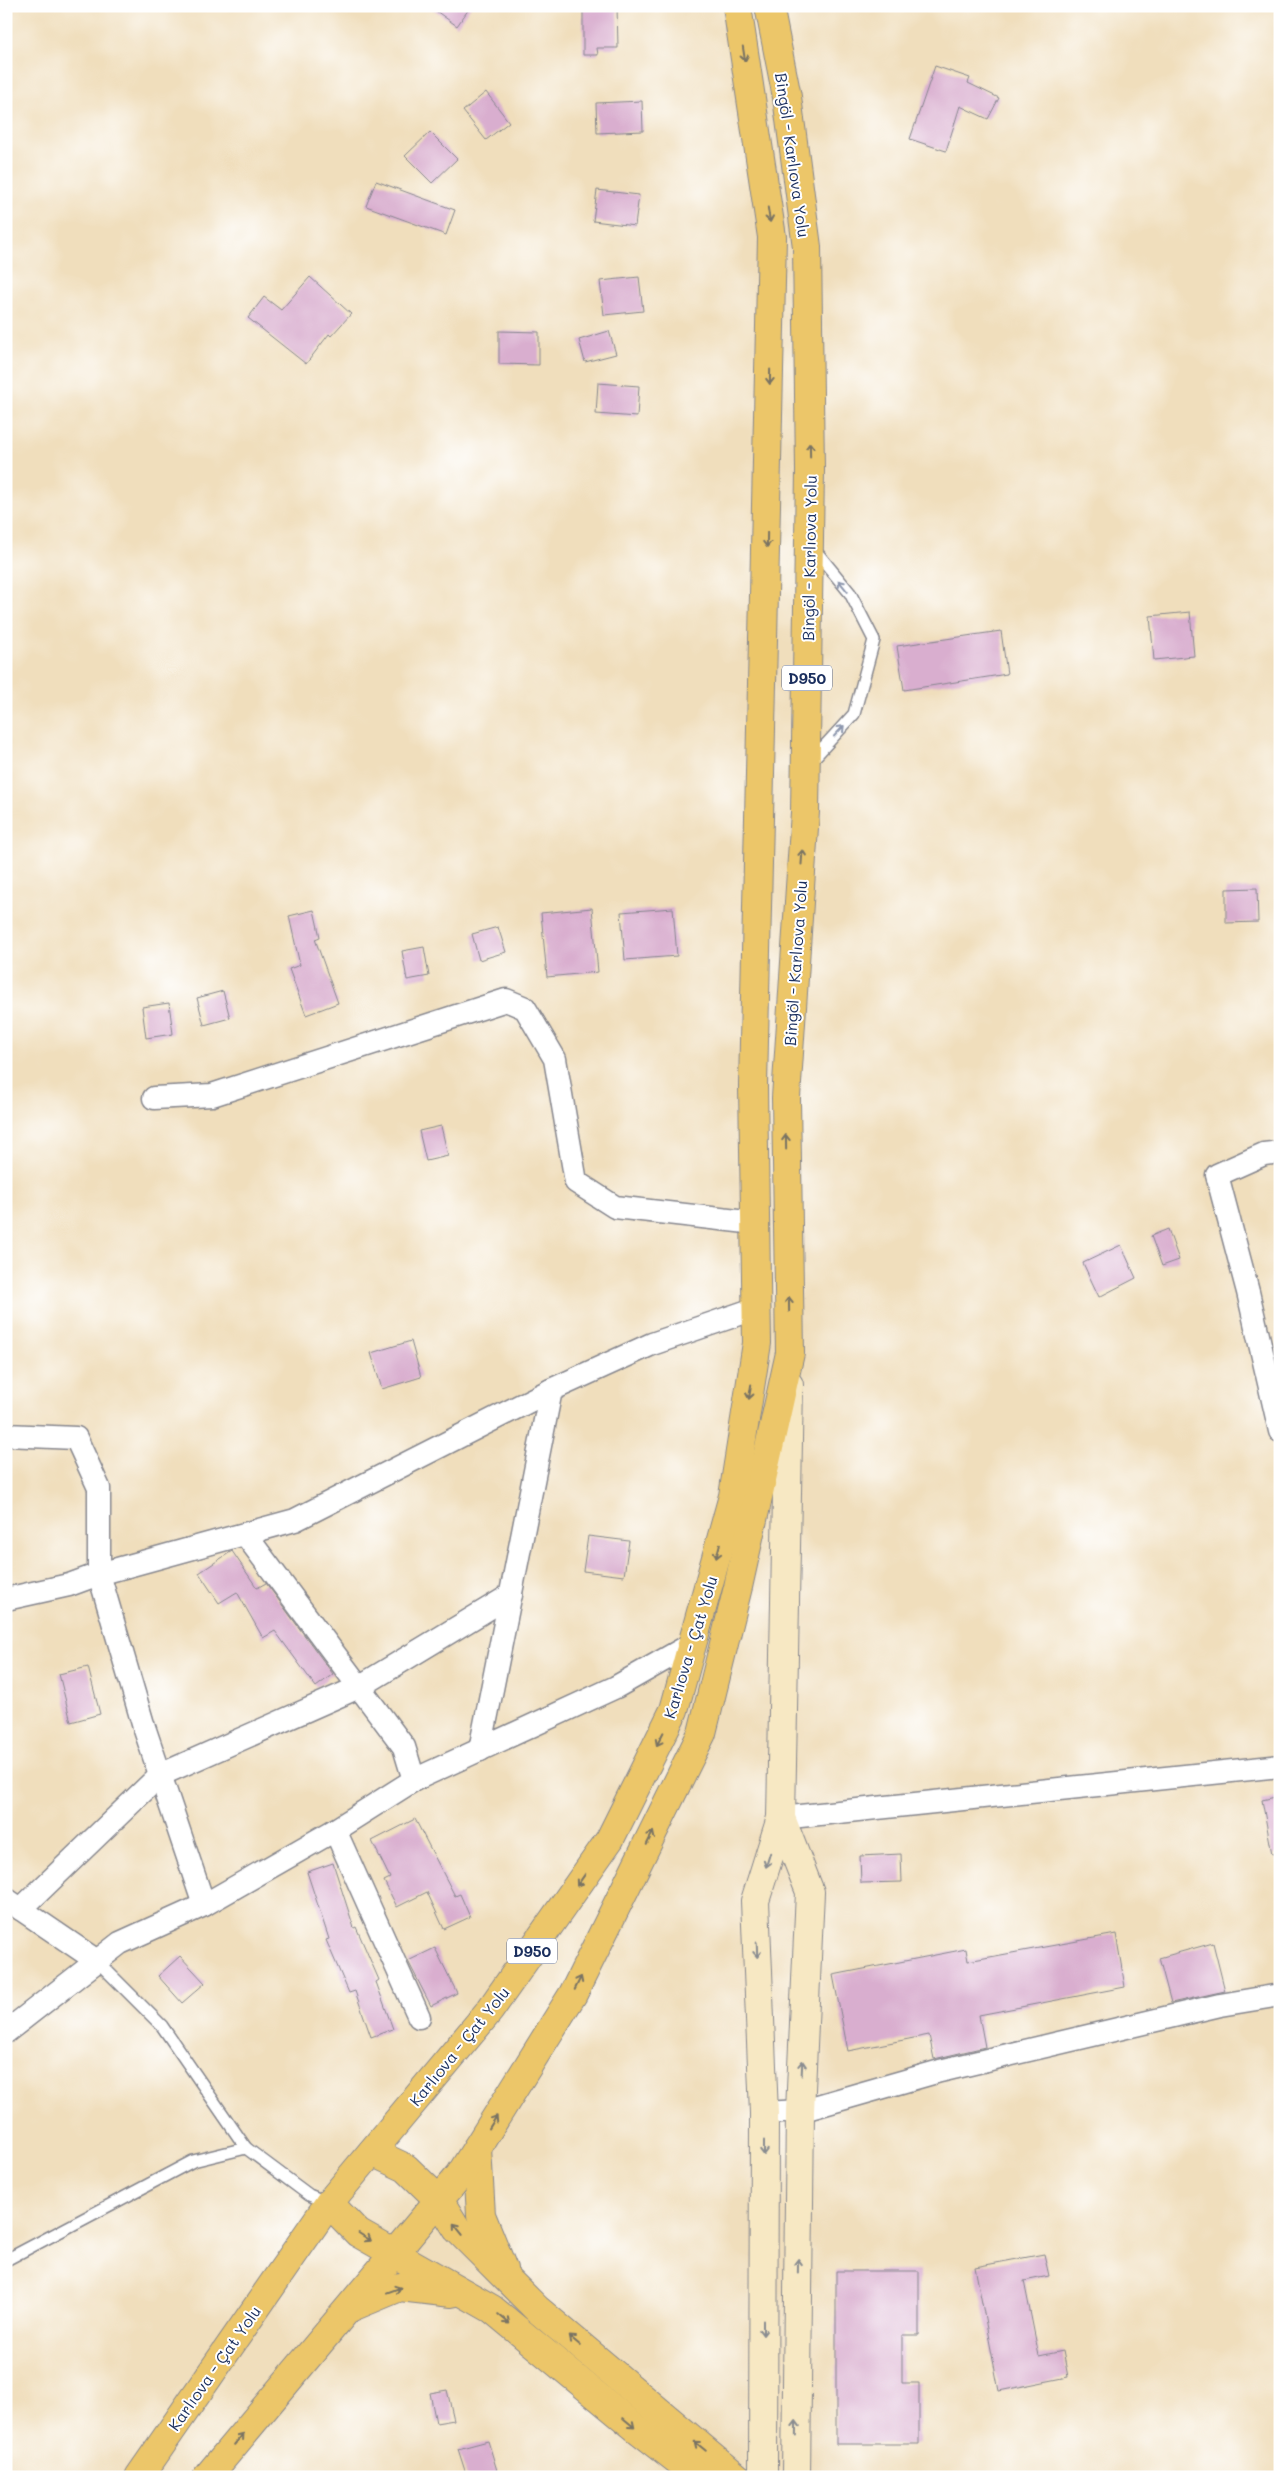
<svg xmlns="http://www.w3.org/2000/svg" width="1286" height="2483" viewBox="0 0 1286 2483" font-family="Mali,sans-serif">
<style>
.building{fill:#d9aecf}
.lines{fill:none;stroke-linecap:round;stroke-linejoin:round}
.lane-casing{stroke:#86868d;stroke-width:14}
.street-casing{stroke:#86868d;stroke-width:25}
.secondary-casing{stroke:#86868d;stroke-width:30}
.highway-casing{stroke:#86868d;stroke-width:30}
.lane{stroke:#fff;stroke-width:11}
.street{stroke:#fff;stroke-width:22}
.secondary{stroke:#f7e8c3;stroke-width:28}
.highway{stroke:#ecc669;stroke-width:28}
.oneway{stroke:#797363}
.oneway2{stroke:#8d97ae}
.oneway3{stroke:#898c90}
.labels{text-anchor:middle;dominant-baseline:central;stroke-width:4;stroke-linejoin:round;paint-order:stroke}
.shield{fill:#fff;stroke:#5f6d8e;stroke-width:1}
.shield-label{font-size:15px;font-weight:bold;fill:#1b2f5e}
.street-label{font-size:16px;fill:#1b2f5e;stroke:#fff}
</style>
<rect width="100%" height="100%" fill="#fff"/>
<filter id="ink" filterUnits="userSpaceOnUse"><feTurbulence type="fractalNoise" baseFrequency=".02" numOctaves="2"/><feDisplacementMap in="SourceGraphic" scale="10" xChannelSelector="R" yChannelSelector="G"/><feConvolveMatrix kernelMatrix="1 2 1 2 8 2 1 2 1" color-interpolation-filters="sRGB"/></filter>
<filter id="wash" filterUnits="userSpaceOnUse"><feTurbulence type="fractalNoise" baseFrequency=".0096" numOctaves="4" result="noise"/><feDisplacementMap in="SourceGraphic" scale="20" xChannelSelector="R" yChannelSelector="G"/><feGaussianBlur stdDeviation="1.12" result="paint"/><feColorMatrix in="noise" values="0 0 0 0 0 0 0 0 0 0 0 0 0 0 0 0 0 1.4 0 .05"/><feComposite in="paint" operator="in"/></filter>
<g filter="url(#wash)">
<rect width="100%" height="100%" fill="#f0debc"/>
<g id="blocks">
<g class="building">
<path d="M429,6H471L457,26Z"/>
<path d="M583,6H617L618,48H597L598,55H583Z"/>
<path d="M935,66L970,78L968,83L999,98L988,119L960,106L946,151L910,139Z"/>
<path d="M486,92L509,122L486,140L463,111Z"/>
<path d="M642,101L643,131L597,133L596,103Z"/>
<path d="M430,132L457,159L432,183L405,156Z"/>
<path d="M376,181L455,210L446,235L366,206Z"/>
<path d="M597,190L639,195L635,226L593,221Z"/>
<path d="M310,277L351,314L331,336L329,334L306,364L248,318L264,297L281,310Z"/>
<path d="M639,277L643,311L604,315L600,281Z"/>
<path d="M499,331L539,332V365L499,364Z"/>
<path d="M609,331L616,354L585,362L579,340Z"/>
<path d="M598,383L639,386L637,417L596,414Z"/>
<path d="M1190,612L1194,656L1154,660L1150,616Z"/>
<path d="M1001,631L1007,674L904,690L897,646Z"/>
<path d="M1257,888L1258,922L1226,923V889Z"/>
<path d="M592,908L598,972L547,977L541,913Z"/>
<path d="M673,908L677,956L625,960L621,912Z"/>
<path d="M314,910L320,937L315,939L338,1003L306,1015L289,969L300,965L289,916Z"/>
<path d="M498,927L506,952L479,960L472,934Z"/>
<path d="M424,947L429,976L407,980L402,951Z"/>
<path d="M223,991L230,1018L204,1025L197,998Z"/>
<path d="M169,1003L173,1034L146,1038L142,1007Z"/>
<path d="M441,1126L448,1156L426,1161L419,1131Z"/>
<path d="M1168,1229L1179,1260L1162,1266L1151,1236Z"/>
<path d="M1121,1245L1136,1278L1099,1297L1083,1263Z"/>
<path d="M411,1341L421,1377L382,1389L371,1353Z"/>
<path d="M588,1536L629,1541L624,1576L583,1571Z"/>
<path d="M232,1551L257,1588L266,1583L333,1674L316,1687L275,1631L263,1638L237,1592L219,1603L199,1573Z"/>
<path d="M88,1667L100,1714L71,1722L59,1674Z"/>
<path d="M1280,1796V1853L1272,1854L1262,1800Z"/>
<path d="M415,1819L455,1896L460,1894L470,1917L444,1929L427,1892L397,1907L384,1881L390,1878L372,1841Z"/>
<path d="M901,1854L902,1882L861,1883L860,1856Z"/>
<path d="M333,1863L354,1928L356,1927L379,1980L376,1982L393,2029L371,2037L355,1991L349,1993L326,1940L329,1939L307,1872Z"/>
<path d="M1116,1934L1125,1987L979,2015L985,2047L934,2059L929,2035L848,2051L833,1975L966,1949L968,1961Z"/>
<path d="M1213,1943L1225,1991L1171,2003L1159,1958Z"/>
<path d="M435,1948L457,1993L431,2006L408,1961Z"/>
<path d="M180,1956L205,1983L182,2003L158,1976Z"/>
<path d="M1044,2254L1049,2276L1024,2281L1039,2356L1063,2351L1068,2377L999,2391L975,2267Z"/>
<path d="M836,2271H919V2335H902V2383H919V2444H836Z"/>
<path d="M447,2390L454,2420L436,2423L430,2393Z"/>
<path d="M488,2441L499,2477H467L458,2449Z"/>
</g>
</g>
</g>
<g filter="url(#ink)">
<use href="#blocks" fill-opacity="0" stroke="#86868d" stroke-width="1"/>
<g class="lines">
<defs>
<g id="lane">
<path d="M810,762L854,714L874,640L850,593L814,549"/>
<path d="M97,1961L162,2026L246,2148"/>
<path d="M6,2260L193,2161L246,2148L309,2195L329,2203"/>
</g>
<g id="street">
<path d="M154,1098L212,1095L506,1000L525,1008L555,1059L576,1182L615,1207L755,1223"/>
<path d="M1280,1152L1264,1154L1217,1175L1248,1292L1280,1431"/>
<path d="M6,1435L76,1438L99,1488V1574L143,1724L204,1905L335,1830L414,1780L616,1687L692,1644"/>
<path d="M245,1534L404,1747L414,1780"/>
<path d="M6,1599L69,1585L99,1574L295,1520L551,1390L652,1344L757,1308"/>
<path d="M480,1750L551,1390"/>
<path d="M781,1818L1280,1766"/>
<path d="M335,1830L419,2017"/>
<path d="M6,1899L97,1961"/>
<path d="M21,1909L160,1775L359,1687L511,1595"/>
<path d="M6,2032L120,1943L204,1905"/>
<path d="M764,2113L800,2111L940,2071L1220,2005L1280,1995"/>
</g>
<g id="secondary">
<path d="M781,1818L810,1892L800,2111L796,2477"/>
<path d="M763,2477L764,2113L755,1901L781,1818L789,1385"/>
</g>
<g id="highway">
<path d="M477,2148L481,2215L503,2269"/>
<path d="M372,2152L406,2168L439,2200L457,2229L537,2309L737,2477"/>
<path d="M329,2203L358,2233L492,2309L636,2428L699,2477"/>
<path d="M352,2307L400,2287L452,2293"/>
<path d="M139,2477L329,2203L490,2010L610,1839L674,1710L733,1496L757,1343L753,1086L772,237L737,6"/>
<path d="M207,2477L460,2175L573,1994L702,1733L738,1587L790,1353L786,1098L805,812L810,470L807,247L787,97L769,6"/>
</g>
</defs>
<use href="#lane" class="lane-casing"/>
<use href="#street" class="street-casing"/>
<use href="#secondary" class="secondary-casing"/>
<use href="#highway" class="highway-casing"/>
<use href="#lane" class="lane"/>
<use href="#street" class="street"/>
<use href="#secondary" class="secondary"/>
<use href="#highway" class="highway"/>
</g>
<defs><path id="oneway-shaft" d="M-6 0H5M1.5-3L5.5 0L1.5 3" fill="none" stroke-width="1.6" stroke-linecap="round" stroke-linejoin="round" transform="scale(1.25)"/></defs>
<g class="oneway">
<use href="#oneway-shaft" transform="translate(744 54) rotate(81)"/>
<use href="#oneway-shaft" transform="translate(769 215) rotate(81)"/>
<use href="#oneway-shaft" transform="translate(770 377) rotate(91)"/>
<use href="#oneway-shaft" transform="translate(810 450) rotate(-91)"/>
<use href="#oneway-shaft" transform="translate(767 540) rotate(91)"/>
<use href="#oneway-shaft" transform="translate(802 857) rotate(-86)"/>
<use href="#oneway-shaft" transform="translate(786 1142) rotate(-91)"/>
<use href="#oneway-shaft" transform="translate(789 1304) rotate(-91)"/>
<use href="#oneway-shaft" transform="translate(750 1392) rotate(99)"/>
<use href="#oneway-shaft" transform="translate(718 1551) rotate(105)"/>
<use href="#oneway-shaft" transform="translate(660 1739) rotate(117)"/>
<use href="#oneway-shaft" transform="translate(650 1838) rotate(-64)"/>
<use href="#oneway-shaft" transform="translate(581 1880) rotate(125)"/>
<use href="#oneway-shaft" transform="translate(578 1983) rotate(-64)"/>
<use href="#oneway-shaft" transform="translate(493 2122) rotate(-58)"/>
<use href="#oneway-shaft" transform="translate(458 2229) rotate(-129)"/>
<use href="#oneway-shaft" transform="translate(365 2237) rotate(32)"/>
<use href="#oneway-shaft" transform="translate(394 2290) rotate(-20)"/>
<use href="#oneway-shaft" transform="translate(504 2319) rotate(40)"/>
<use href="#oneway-shaft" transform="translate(575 2341) rotate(-140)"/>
<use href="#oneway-shaft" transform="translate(629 2423) rotate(40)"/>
<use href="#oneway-shaft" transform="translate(239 2439) rotate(-50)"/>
<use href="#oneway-shaft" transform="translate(700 2446) rotate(-141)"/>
</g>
<g class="oneway2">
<use href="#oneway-shaft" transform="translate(843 586) rotate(-129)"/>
<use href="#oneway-shaft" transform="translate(839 731) rotate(-47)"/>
</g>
<g class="oneway3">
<use href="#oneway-shaft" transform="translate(768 1860) rotate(107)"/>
<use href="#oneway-shaft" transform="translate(757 1950) rotate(88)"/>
<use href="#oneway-shaft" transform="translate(802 2068) rotate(-87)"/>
<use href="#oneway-shaft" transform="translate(764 2148) rotate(90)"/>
<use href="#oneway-shaft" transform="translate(798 2266) rotate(-89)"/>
<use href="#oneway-shaft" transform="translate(763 2328) rotate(90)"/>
<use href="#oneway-shaft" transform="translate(796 2428) rotate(-89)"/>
</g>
</g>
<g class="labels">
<g class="shield">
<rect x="782" y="665.5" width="50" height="25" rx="4"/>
<rect x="507" y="1938.5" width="50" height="25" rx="4"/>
</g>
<g class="shield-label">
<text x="807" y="678">D950</text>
<text x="532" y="1951">D950</text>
</g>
<g class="street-label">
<text transform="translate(793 155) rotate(82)">Bingöl - Karlıova Yolu</text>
<text transform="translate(809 558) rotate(-89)">Bingöl - Karlıova Yolu</text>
<text transform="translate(795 963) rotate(-86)">Bingöl - Karlıova Yolu</text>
<text transform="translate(690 1647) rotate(-73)">Karlıova - Çat Yolu</text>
<text transform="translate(459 2046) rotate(-51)">Karlıova - Çat Yolu</text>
<text transform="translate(214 2368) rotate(-55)">Karlıova - Çat Yolu</text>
</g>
</g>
<rect width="1286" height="2483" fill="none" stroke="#fff" stroke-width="25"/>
</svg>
